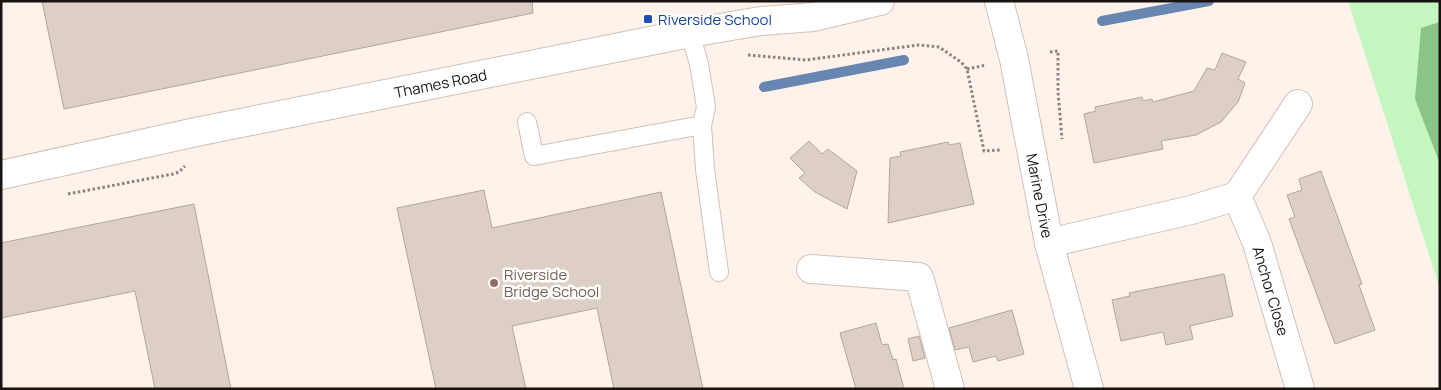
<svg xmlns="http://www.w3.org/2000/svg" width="1441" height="390" viewBox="0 0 1441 390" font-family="Manrope,sans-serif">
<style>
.green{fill:#c4f7c0}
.forest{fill:#8bc487}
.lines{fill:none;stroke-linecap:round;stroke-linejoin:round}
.stream{stroke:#6786b0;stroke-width:10}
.building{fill:#ddcfc5;stroke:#b4a69d}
.lane-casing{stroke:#cfc1b7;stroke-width:20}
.street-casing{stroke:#cfc1b7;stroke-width:30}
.path{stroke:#8a827c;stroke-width:3;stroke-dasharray:2.5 2.5;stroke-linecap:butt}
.lane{stroke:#fff;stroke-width:18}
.street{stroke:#fff;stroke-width:28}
.transit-dot{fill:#1a4fb4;stroke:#fff;stroke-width:2}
.education-dot{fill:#8d6e63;stroke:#fff;stroke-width:2}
.labels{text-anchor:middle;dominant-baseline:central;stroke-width:5;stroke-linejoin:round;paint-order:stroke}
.transit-label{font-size:15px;fill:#164399;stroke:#fff;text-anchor:start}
.street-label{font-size:15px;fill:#181310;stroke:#fff}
.education-label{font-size:15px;fill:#785e54;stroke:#fff;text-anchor:start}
</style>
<rect width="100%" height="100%" fill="#fef2ea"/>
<path class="green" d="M1348,1H1440V289Z"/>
<path class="forest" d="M1440,22V164L1415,99L1421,28Z"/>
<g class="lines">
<g class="stream">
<path d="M1102,21L1209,1"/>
<path d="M764,87L904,60"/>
</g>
</g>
<g class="building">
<path d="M42,1H532L533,13L64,109Z"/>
<path d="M1222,53L1246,62L1238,79L1245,83L1238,102L1221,122L1196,135L1161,141L1163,149L1094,163L1084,114L1096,111L1095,107L1142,97L1143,101L1152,99L1153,102L1194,91L1207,68L1215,70Z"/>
<path d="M809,141L822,154L828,149L857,171L847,209L815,192L799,178L805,173L790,158Z"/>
<path d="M948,142L949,145L960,143L974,204L888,223L890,158L901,156L900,152Z"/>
<path d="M1321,171L1362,284L1359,285L1375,330L1335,344L1289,219L1295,217L1287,195L1302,190L1299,179Z"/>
<path d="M484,190L492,228L661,192L703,389H614L597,308L512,326L526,389H436L397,208Z"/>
<path d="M194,204L231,389H155L135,291L1,318V243Z"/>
<path d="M1224,274L1233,316L1190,326L1193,339L1166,345L1163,332L1121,341L1112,300L1130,296L1129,293Z"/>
<path d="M1012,310L1024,354L998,361L996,356L973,362L969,347L955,350L949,328Z"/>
<path d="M876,323L882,345L888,344L893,360L896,359L904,389H856L840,333Z"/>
<path d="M919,336L925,358L913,361L908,339Z"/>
</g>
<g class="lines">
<defs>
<g id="lane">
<path d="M690,33L699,64L706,107L702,125L705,169L719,272"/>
<path d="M527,122L534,156L702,125"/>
</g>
<g id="street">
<path id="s1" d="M999,1L1014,59L1049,243L1089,389"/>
<path id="s2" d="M1,175L196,132L690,33L761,21L814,17L880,1"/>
<path id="s3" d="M1237,196L1257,243L1300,389"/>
<path d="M1049,243L1191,210L1237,196L1298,104"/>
<path d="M811,269L919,277L950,389"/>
</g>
</defs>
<use href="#lane" class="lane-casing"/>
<use href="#street" class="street-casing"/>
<g class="path">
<path d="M1050,52L1058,51V92L1062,139"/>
<path d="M748,55L806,60L918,45L939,47L961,62L967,69L984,151L1001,150"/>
<path d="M967,69L986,65"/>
<path d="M68,194L173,174L179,172L185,166"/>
</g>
<use href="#lane" class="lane"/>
<use href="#street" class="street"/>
</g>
<rect class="transit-dot" x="643" y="14" width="10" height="10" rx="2.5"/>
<circle class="education-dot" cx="494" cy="283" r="5"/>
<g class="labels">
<g class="transit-label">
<text x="658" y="19">Riverside School</text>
</g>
<g class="street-label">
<text stroke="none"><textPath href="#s2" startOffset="449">Thames Road</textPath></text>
<text stroke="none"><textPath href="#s1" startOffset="199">Marine Drive</textPath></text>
<text stroke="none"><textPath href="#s3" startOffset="101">Anchor Close</textPath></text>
</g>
<g class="education-label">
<text x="504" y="274">Riverside<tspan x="504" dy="17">Bridge School</tspan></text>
</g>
</g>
<rect width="1441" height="390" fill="none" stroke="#181310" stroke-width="5"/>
</svg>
